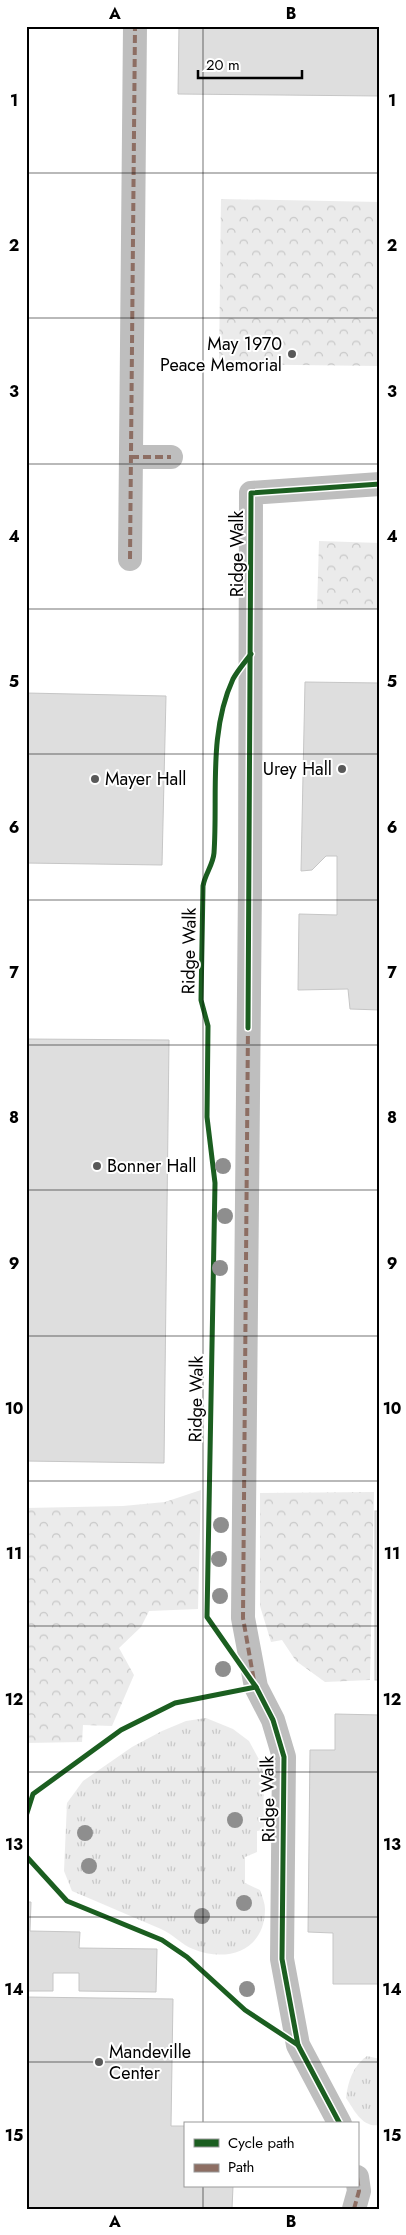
<svg xmlns="http://www.w3.org/2000/svg" width="406" height="2235" viewBox="0 0 406 2235" font-family="Jost,sans-serif">
<style>
.grass{fill:url(#grass-tufts)}
.forest{fill:url(#forest-crowns)}
.building{fill:#dedede;stroke:#c6c6c6}
.lines{fill:none;stroke-linecap:round;stroke-linejoin:round}
.pedestrian{stroke:#bebebe;stroke-width:24}
.quiet{stroke:#8d6e63;stroke-width:4;stroke-dasharray:8 4;stroke-linecap:butt}
.cycleway-casing{stroke:#fff;stroke-width:8}
.cycleway{stroke:#1b5e20;stroke-width:5}
.tree{fill:#8e8e8e}
.grid{fill:none;stroke:#000;stroke-width:1;stroke-opacity:0.55}
.poi-dot{fill:#595959;stroke:#fff;stroke-width:2}
.labels{text-anchor:middle;dominant-baseline:central;stroke-width:4;stroke-linejoin:round;paint-order:stroke}
.poi-label{font-size:18px;fill:#000;stroke:#fff;text-anchor:start}
.street-label{font-size:18px;fill:#000;stroke:#fff}
.neatline{fill:none;stroke:#000;stroke-width:2}
.grid-label{font-size:16px;text-anchor:middle;font-weight:bold;fill:#000}
</style>
<defs>
<pattern id="grass-tufts" width="24" height="20" patternUnits="userSpaceOnUse" patternTransform="scale(1.25)"><rect width="24" height="20" fill="#ebebeb"/><path d="M3 7l-1-3M5 7V3M7 7l1-3M15 17l-1-3M17 17v-4M19 17l1-3" fill="none" stroke="#c8c8c8"/></pattern>
<pattern id="forest-crowns" width="20" height="18" patternUnits="userSpaceOnUse" patternTransform="scale(1.25)"><rect width="20" height="18" fill="#ebebeb"/><path d="M2 6a3 3 0 1 1 6 0M12 15a3 3 0 1 1 6 0" fill="none" stroke="#c8c8c8"/></pattern>
</defs>
<rect width="100%" height="100%" fill="#fff"/>
<g class="grass">
<path d="M206,1718L233,1729L249,1741L263,1767L264,1830L257,1831V1852L245,1857V1883L260,1890C262,1896 265,1903 265,1909C265,1951 227,1963 193,1949C182,1945 173,1934 161,1929C131,1916 102,1904 72,1891L64,1871L67,1803L83,1781L132,1747L162,1731L186,1721Z"/>
<path d="M367,2056L380,2059V2125C362,2128 355,2111 346,2098C348,2081 353,2066 367,2056Z"/>
</g>
<g class="forest">
<path d="M221,199L380,202V366L219,364Z"/>
<path d="M319,541L380,543V609H317Z"/>
<path d="M201,1490L198,1609L149,1611L141,1627L119,1648L134,1675L112,1726L83,1725L82,1742L26,1743V1508L123,1506L165,1502Z"/>
<path d="M374,1492L370,1680L325,1682L296,1661L282,1640L271,1642L260,1606V1493Z"/>
</g>
<g class="building">
<path d="M179,26H380V96L178,94Z"/>
<path d="M305,682L380,683V1010L350,1009L348,989L298,990L299,914L337,915V856H326L312,870L301,871Z"/>
<path d="M26,693L166,696L162,865L26,863Z"/>
<path d="M26,1039L169,1040L164,1463L26,1461Z"/>
<rect x="375" y="1511" width="5" height="169"/>
<path d="M335,1714L380,1715V1984H333V1933L308,1932L310,1750H335Z"/>
<path d="M26,1902H31L30,1931L80,1932L79,1948L157,1949L156,1992L79,1991V1973H53V1991H26Z"/>
<path d="M26,1997L173,1999L171,2126H185V2186H233L232,2209H26Z"/>
</g>
<g class="lines">
<g class="pedestrian">
<path d="M131,457H171"/>
<path d="M130,559L135,26"/>
<path d="M340,2124L298,2045L282,1959L284,1757L273,1720L256,1687L243,1618L250,887L251,493L380,484"/>
<path d="M354,2209L359,2191L357,2177"/>
</g>
<g class="quiet">
<path d="M131,457H171"/>
<path d="M130,559L135,26"/>
<path d="M248,1024L243,1618L254,1681"/>
<path d="M354,2209L359,2191L357,2177"/>
</g>
<defs>
<g id="cycleway">
<path d="M251,654C245,662 238,670 233,679C208,733 218,796 214,853C213,865 205,874 203,886L201,1000L208,1026L207,1117L215,1183L207,1617L256,1687L273,1720L284,1757L282,1959L298,2045L340,2124"/>
<path d="M248,1028L251,493L380,484"/>
<path d="M26,1816L33,1794L121,1730L175,1703L256,1687"/>
<path d="M26,1856L67,1901L162,1940L187,1957L245,2010L298,2045"/>
</g>
</defs>
<use href="#cycleway" class="cycleway-casing"/>
<use href="#cycleway" class="cycleway"/>
</g>
<g class="tree">
<circle cx="223" cy="1166" r="8"/>
<circle cx="225" cy="1216" r="8"/>
<circle cx="220" cy="1268" r="8"/>
<circle cx="221" cy="1525" r="8"/>
<circle cx="219" cy="1559" r="8"/>
<circle cx="220" cy="1596" r="8"/>
<circle cx="223" cy="1669" r="8"/>
<circle cx="235" cy="1820" r="8"/>
<circle cx="85" cy="1833" r="8"/>
<circle cx="89" cy="1866" r="8"/>
<circle cx="244" cy="1903" r="8"/>
<circle cx="202" cy="1916" r="8"/>
<circle cx="247" cy="1989" r="8"/>
</g>
<path class="grid" d="M203,26V2124M26,173H380M26,318H380M26,464H380M26,609H380M26,754H380M26,900H380M26,1045H380M26,1190H380M26,1336H380M26,1481H380M26,1626H380M26,1772H380M26,1917H380M26,2062H380M203,2186V2209"/>
<g class="poi-dot">
<circle cx="292" cy="354" r="5"/>
<circle cx="342" cy="769" r="5"/>
<circle cx="95" cy="779" r="5"/>
<circle cx="97" cy="1166" r="5"/>
<circle cx="99" cy="2062" r="5"/>
</g>
<g class="labels">
<g class="poi-label">
<text x="282" y="344" text-anchor="end">May 1970<tspan x="282" dy="21">Peace Memorial</tspan></text>
<text x="332" y="769" text-anchor="end">Urey Hall</text>
<text x="105" y="779">Mayer Hall</text>
<text x="107" y="1166">Bonner Hall</text>
<text x="109" y="2052">Mandeville<tspan x="109" dy="21">Center</tspan></text>
</g>
<g class="street-label">
<text transform="translate(237 554) rotate(-90)">Ridge Walk</text>
<text transform="translate(189 951) rotate(-89)">Ridge Walk</text>
<text transform="translate(196 1399) rotate(-89)">Ridge Walk</text>
<text transform="translate(268 1799) rotate(-91)">Ridge Walk</text>
</g>
</g>
<rect width="406" height="2235" fill="none" stroke="#ffffff" stroke-width="55"/>
<rect x="184" y="2122" width="175" height="65" fill="#ffffff" stroke="#999999"/>
<rect x="194" y="2139" width="25" height="8" fill="#1b5e20" stroke="#999999"/>
<text x="228" y="2148" font-size="15" fill="#000000">Cycle path</text>
<rect x="194" y="2164" width="25" height="8" fill="#8d6e63" stroke="#999999"/>
<text x="228" y="2172" font-size="15" fill="#000000">Path</text>
<path d="M198 70v8h104v-8" fill="none" stroke="#000000" stroke-width="2.5"/>
<text x="206" y="70" font-size="15" fill="#000000" stroke="#ffffff" stroke-width="4" paint-order="stroke">20 m</text>
<rect x="28" y="28" width="350" height="2180" class="neatline"/>
<g class="grid-label">
<text x="115" y="19">A</text>
<text x="291" y="19">B</text>
<text x="14" y="106">1</text>
<text x="392" y="106">1</text>
<text x="14" y="251">2</text>
<text x="392" y="251">2</text>
<text x="14" y="397">3</text>
<text x="392" y="397">3</text>
<text x="14" y="542">4</text>
<text x="392" y="542">4</text>
<text x="14" y="687">5</text>
<text x="392" y="687">5</text>
<text x="14" y="833">6</text>
<text x="392" y="833">6</text>
<text x="14" y="978">7</text>
<text x="392" y="978">7</text>
<text x="14" y="1123">8</text>
<text x="392" y="1123">8</text>
<text x="14" y="1269">9</text>
<text x="392" y="1269">9</text>
<text x="14" y="1414">10</text>
<text x="392" y="1414">10</text>
<text x="14" y="1559">11</text>
<text x="392" y="1559">11</text>
<text x="14" y="1705">12</text>
<text x="392" y="1705">12</text>
<text x="14" y="1850">13</text>
<text x="392" y="1850">13</text>
<text x="14" y="1995">14</text>
<text x="392" y="1995">14</text>
<text x="14" y="2141">15</text>
<text x="392" y="2141">15</text>
<text x="115" y="2227">A</text>
<text x="291" y="2227">B</text>
</g>
</svg>
